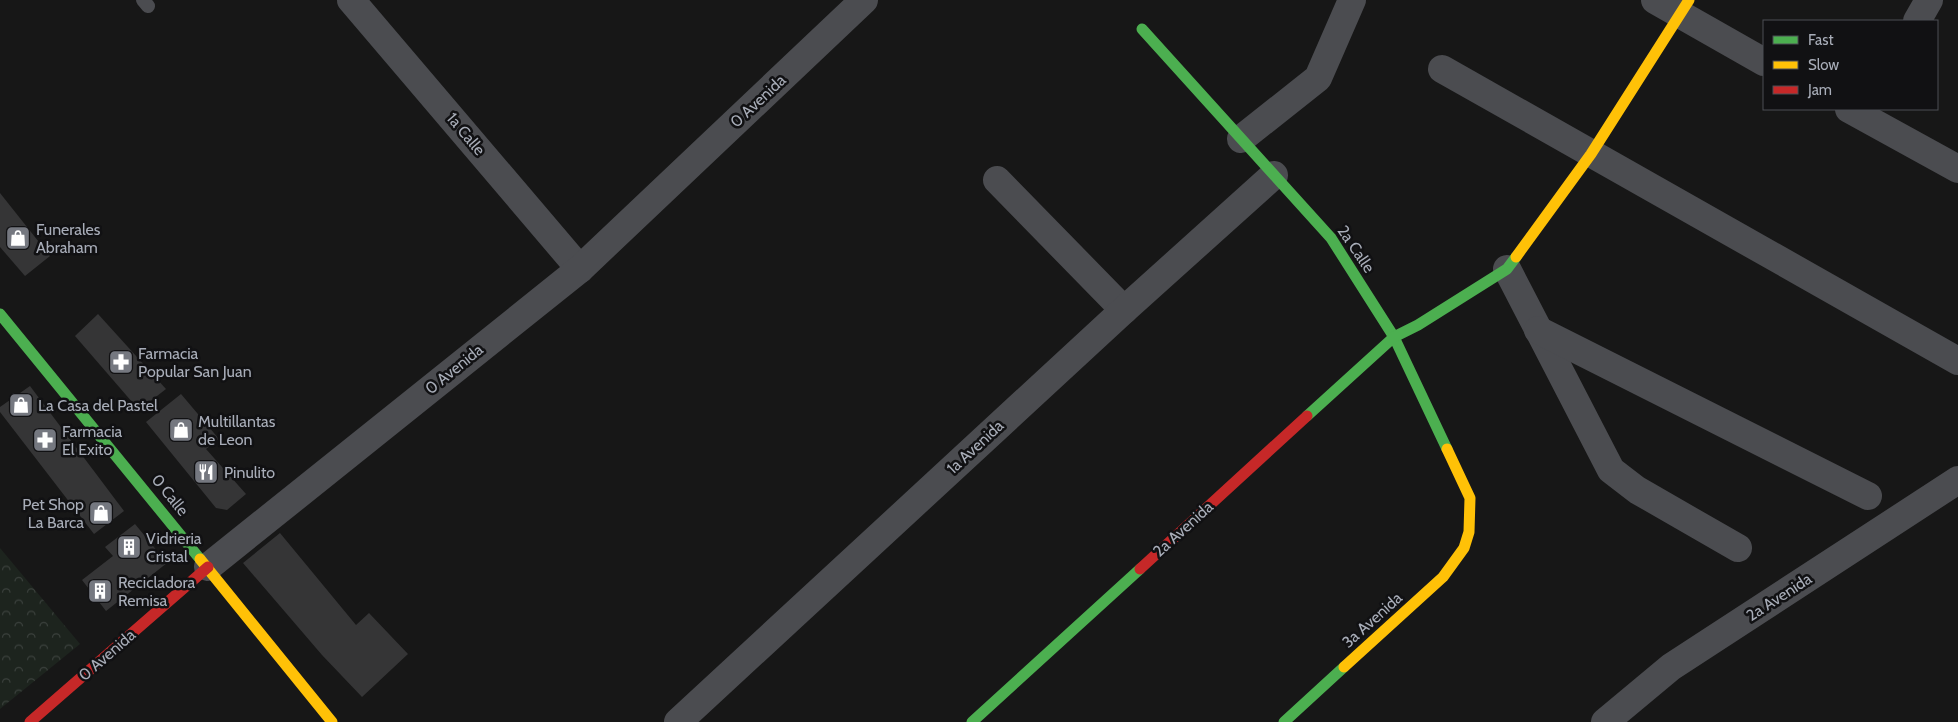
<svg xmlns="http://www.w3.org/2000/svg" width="1958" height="722" viewBox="0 0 1958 722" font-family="Cabin,sans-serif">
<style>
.park{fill:url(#park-crowns)}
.building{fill:#353536}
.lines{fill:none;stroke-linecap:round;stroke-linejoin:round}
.lane{stroke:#4b4c50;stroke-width:14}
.street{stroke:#4b4c50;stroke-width:28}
.fast{stroke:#4caf50;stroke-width:11}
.slow{stroke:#ffc107;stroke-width:11}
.jam{stroke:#c62828;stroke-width:11}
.labels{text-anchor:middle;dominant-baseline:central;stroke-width:5;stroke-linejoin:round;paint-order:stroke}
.street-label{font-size:16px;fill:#a8adb8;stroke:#111113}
.poi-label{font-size:16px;fill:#a8adb8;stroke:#111113;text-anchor:start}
</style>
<defs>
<pattern id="park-crowns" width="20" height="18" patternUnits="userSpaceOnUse" patternTransform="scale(1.25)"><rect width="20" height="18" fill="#1d241e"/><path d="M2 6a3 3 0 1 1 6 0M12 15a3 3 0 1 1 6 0" fill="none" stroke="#3b413d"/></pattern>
</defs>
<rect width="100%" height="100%" fill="#171717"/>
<path class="park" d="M0,548L80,644L0,709Z"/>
<g class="building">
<path d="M0,193L50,256L25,276L0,247Z"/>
<path d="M98,314L166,389L139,410L75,336Z"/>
<path d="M30,386L124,511L94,534L0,412V407Z"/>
<path d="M181,394L219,439L206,449L246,494L227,510L216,508L146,422Z"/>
<path d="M135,524L167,563L106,611L82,580L113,556L105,547Z"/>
<path d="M280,533L356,625L369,613L408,654L362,697L322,655L243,563Z"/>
</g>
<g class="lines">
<path class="lane" d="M143,0L148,6"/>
<g class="street">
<path d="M351,0L580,269"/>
<path d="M1655,0L1764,62"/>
<path d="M1917,21L1929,0"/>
<path d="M1442,69L1958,361"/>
<path d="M1849,109L1958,169"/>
<path d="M1241,139L1318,78L1352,0"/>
<path d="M997,180L1124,310"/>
<path d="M1507,269L1611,470L1637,490L1738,548"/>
<path d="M1538,330L1868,496"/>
<path d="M208,567L580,269L864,0"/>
<path d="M678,722L1124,310L1274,175"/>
<path d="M1605,722L1671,667L1958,480"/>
</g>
<g class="fast">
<path d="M1142,29L1331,238L1394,337L1447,449"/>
<path d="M0,314L200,559"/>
<path d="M1307,416L1394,337L1418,325L1507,269L1516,257"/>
<path d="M972,722L1140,569"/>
<path d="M1284,722L1344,667"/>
</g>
<g class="slow">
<path d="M1516,257L1591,154L1689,0"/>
<path d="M200,559L332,722"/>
<path d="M1344,667L1443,577L1464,548L1469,532L1470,498L1447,449"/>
</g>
<g class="jam">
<path d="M1140,569L1307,416"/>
<path d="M30,722L208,567"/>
</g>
</g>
<defs>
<symbol id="shop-square" viewBox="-11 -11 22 22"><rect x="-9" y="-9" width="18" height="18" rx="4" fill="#757880" stroke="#111113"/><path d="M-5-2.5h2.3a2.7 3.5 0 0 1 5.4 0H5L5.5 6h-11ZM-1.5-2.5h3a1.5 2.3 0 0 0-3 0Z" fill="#fff"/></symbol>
<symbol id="pharmacy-square" viewBox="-11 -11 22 22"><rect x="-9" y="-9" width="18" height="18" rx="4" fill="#757880" stroke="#111113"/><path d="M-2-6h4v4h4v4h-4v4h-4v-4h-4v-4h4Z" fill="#fff"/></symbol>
<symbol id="restaurant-square" viewBox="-11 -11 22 22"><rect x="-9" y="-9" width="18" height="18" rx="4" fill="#757880" stroke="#111113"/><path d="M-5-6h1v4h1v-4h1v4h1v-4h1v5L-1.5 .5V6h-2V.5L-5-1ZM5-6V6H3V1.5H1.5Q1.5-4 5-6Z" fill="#fff"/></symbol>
<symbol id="building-square" viewBox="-11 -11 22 22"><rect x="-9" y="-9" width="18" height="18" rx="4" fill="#757880" stroke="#111113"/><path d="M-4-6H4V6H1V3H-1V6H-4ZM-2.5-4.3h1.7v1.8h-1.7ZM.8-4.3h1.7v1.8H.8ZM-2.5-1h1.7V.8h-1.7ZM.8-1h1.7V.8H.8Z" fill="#fff"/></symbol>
</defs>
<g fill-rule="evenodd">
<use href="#shop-square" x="4" y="224" width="28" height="28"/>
<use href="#pharmacy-square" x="107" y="348" width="28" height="28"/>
<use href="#shop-square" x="7" y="391" width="28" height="28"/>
<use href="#shop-square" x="167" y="416" width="28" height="28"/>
<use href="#pharmacy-square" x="31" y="426" width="28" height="28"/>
<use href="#restaurant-square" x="192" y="458" width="28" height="28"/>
<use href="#shop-square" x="87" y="499" width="28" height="28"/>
<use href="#building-square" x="115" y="533" width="28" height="28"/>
<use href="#building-square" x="86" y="577" width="28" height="28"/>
</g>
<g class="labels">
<g class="street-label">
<text transform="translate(758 101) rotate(-43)">0 Avenida</text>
<text transform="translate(466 134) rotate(50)">1a Calle</text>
<text transform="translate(1356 249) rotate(56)">2a Calle</text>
<text transform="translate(454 369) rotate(-39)">0 Avenida</text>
<text transform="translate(975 447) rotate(-43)">1a Avenida</text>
<text transform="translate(170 495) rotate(51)">0 Calle</text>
<text transform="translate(1183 529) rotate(-42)">2a Avenida</text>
<text transform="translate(1779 597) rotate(-33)">2a Avenida</text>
<text transform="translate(1372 620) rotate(-42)">3a Avenida</text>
<text transform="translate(107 655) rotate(-41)">0 Avenida</text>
</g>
<g class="poi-label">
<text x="36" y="229">Funerales<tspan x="36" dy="18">Abraham</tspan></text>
<text x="138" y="353">Farmacia<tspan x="138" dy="18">Popular San Juan</tspan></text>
<text x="38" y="405">La Casa del Pastel</text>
<text x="198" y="421">Multillantas<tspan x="198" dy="18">de Leon</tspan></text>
<text x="62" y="431">Farmacia<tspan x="62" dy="18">El Exito</tspan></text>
<text x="224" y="472">Pinulito</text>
<text x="84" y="504" text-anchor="end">Pet Shop<tspan x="84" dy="18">La Barca</tspan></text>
<text x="146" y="538">Vidrieria<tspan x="146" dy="18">Cristal</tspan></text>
<text x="118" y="582">Recicladora<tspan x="118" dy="18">Remisa</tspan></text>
</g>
</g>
<rect x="1763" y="20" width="175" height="90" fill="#111113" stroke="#4d4f55"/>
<rect x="1773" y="36" width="25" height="8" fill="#4caf50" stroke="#4d4f55"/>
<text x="1808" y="45" font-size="15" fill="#a8adb8">Fast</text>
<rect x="1773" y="61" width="25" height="8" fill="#ffc107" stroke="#4d4f55"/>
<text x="1808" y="70" font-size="15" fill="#a8adb8">Slow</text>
<rect x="1773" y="86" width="25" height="8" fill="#c62828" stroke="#4d4f55"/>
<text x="1808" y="95" font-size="15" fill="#a8adb8">Jam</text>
</svg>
